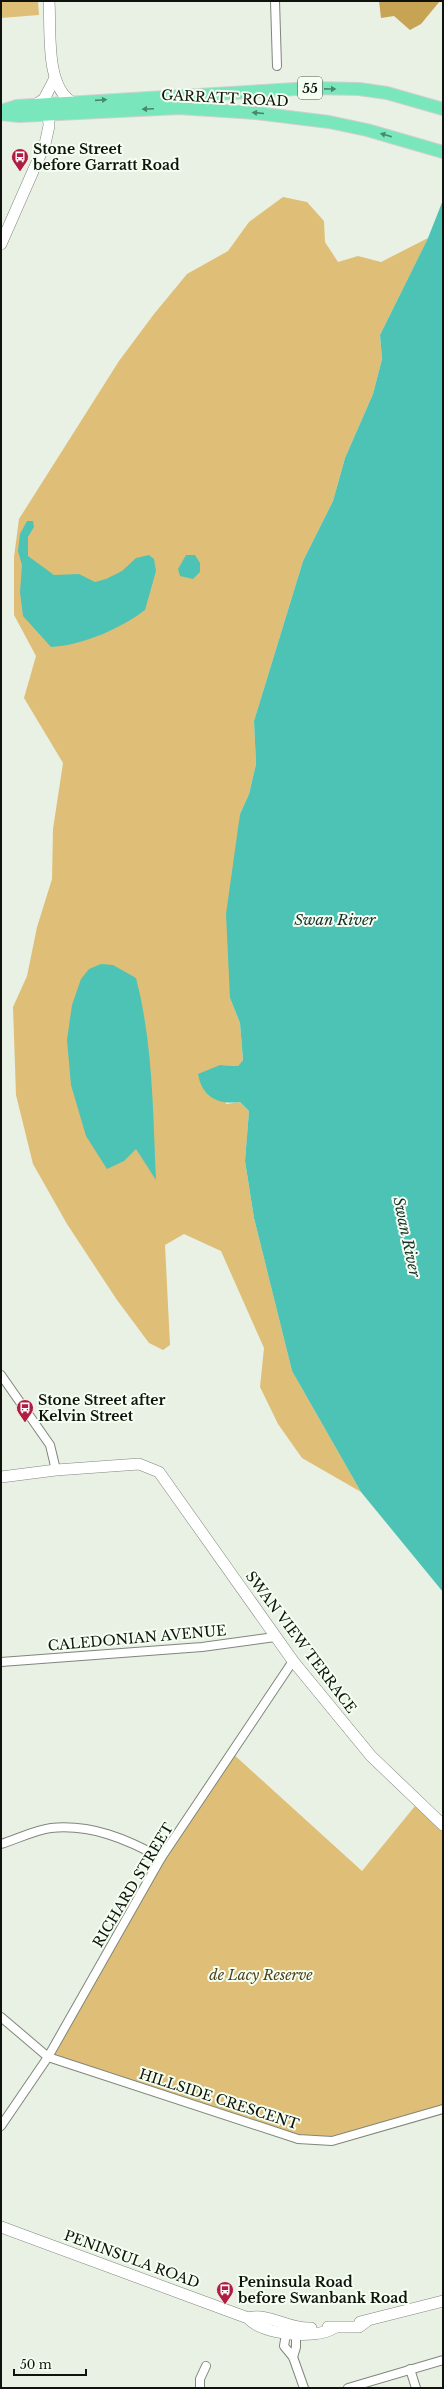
<svg xmlns="http://www.w3.org/2000/svg" width="444" height="2389" viewBox="0 0 444 2389" font-family="'Libre Baskerville',serif">
<style>
.green{fill:#dfbf77}
.forest{fill:#c6a454}
.water{fill:#4dc3b5}
.lines{fill:none;stroke-linecap:round;stroke-linejoin:round}
.street-casing{stroke:#7f877b;stroke-width:10}
.secondary-casing{stroke:#7f877b;stroke-width:12}
.primary-casing{stroke:#cfd0cf;stroke-width:14}
.street{stroke:#fff;stroke-width:8}
.secondary{stroke:#fff;stroke-width:11}
.primary{stroke:#79e6bc;stroke-width:12}
.oneway{fill:#49876d}
.labels{text-anchor:middle;dominant-baseline:central;stroke-width:4;stroke-linejoin:round;paint-order:stroke}
.shield{fill:#f5fff1;stroke:#545951;stroke-width:1}
.shield-label{font-size:13px;font-weight:bold;fill:#0f120d}
.street-label{font-size:14px;fill:#0f120d;stroke:#f5fff1}
.poi-label{font-size:14px;font-weight:bold;fill:#0f120d;stroke:#f5fff1;text-anchor:start}
.park-label{font-size:14px;font-style:italic;fill:#4f401d;stroke:#f5fff1}
.water-label{font-size:15px;font-style:italic;fill:#192e2b;stroke:#f5fff1}
</style>
<rect width="100%" height="100%" fill="#e8f1e4"/>
<g class="green">
<path d="M1,1H38L39,15L1,18Z"/>
<path d="M283,197L307,202L324,221L325,242L338,262L358,256L381,262L428,238L380,335L382,359L373,394L345,458L333,501L303,561L254,721L256,764L249,794L240,814L230,998L240,1023L243,1060L238,1066L220,1065L226,1104L240,1102L249,1111L245,1161L254,1218L292,1371L361,1492L302,1458L278,1424L260,1387L264,1348L221,1251L184,1234L165,1245L170,1345L163,1350L149,1343L117,1300L67,1224L33,1164L16,1095L13,1007L27,976L37,927L52,879L53,829L63,763L24,698L36,656L14,615V557L19,519L119,361L154,314L187,274L228,251L249,222Z"/>
<path d="M231,1752L362,1871L415,1806L443,1832V2105L332,2139H298L48,2057L161,1858Z"/>
</g>
<path class="forest" d="M379,1H440L421,24L410,30L394,16L381,18Z"/>
<g class="water">
<path d="M443,200V1592L361,1492L292,1371L254,1218L245,1161L249,1111L240,1102C218,1105 202,1097 198,1074L220,1065L238,1066L243,1060L240,1023L230,998L226,914L240,814L249,794L256,764L254,721L303,561L333,501L345,458L373,394L382,359L380,335L428,238Z"/>
<path d="M27,521H33L34,527L28,537V556L54,575L79,574L95,582L106,579L122,571L136,558L149,555L154,559L156,571L145,610C122,628 81,646 51,647L23,616L20,592L22,565L18,551L20,534Z"/>
<path d="M186,555H195L200,563V572L193,579L180,576L178,569Z"/>
<path d="M101,964L113,965L136,978C153,1043 153,1113 156,1180L136,1149L124,1161L107,1169L86,1136L71,1085L67,1040L72,1005L81,979L89,969Z"/>
</g>
<g class="lines">
<defs>
<g id="street">
<path d="M275,1L277,66"/>
<path d="M1,1375L50,1445L56,1470"/>
<path d="M1,1662L202,1647L275,1637"/>
<path d="M1,1844C17,1839 35,1830 51,1828C91,1824 127,1839 161,1858"/>
<path d="M1,2017L48,2057L298,2139L332,2141L443,2109"/>
<path d="M1,2126L48,2057L161,1858L293,1661"/>
<path d="M287,2328L284,2346L293,2357L304,2388"/>
<path d="M293,2357L296,2347V2330"/>
<path d="M410,2369L416,2388"/>
<path d="M200,2388V2379L206,2366"/>
<path d="M348,2388L443,2360"/>
</g>
<g id="secondary">
<path d="M49,1C51,30 45,86 72,102"/>
<path d="M35,105L44,99L54,80"/>
<path d="M1,244L45,144L49,126L48,106"/>
<path d="M1,1477L56,1470L139,1464L159,1472L293,1661L371,1756L443,1825"/>
<path d="M1,2227L248,2318C262,2335 315,2340 334,2328"/>
<path d="M248,2318C268,2312 290,2330 311,2328"/>
<path d="M360,2322L443,2301"/>
<path d="M328,2327H359L367,2321"/>
</g>
<g id="primary">
<path d="M1,111L17,106L312,88L359,89L387,93L443,109"/>
<path d="M1,114L19,116L179,108L256,113L329,122L367,130L443,152"/>
</g>
</defs>
<use href="#street" class="street-casing"/>
<use href="#secondary" class="secondary-casing"/>
<use href="#primary" class="primary-casing"/>
<use href="#street" class="street"/>
<use href="#secondary" class="secondary"/>
<use href="#primary" class="primary"/>
</g>
<defs><path id="oneway-solid" d="M-6-.8H1V-3.2L6.5 0L1 3.2V.8H-6Z"/></defs>
<g class="oneway">
<use href="#oneway-solid" transform="translate(330 89) rotate(1)"/>
<use href="#oneway-solid" transform="translate(101 100) rotate(-4)"/>
<use href="#oneway-solid" transform="translate(148 109) rotate(178)"/>
<use href="#oneway-solid" transform="translate(258 113) rotate(-175)"/>
<use href="#oneway-solid" transform="translate(386 135) rotate(-164)"/>
</g>
<defs>
<symbol id="bus-pin" viewBox="-11 -11 22 30"><path d="M0 17L-7.5 6A9.5 9.5 0 1 1 7.5 6Z" fill="#b01d43" stroke="#f5fff1"/><path d="M-5-6H5V4H4V6H2V4H-2V6H-4V4H-5ZM-3.5-4V0h7V-4ZM-3.5 1.2v1.5H-2V1.2ZM2 1.2v1.5H3.5V1.2Z" fill="#fff"/></symbol>
</defs>
<g fill-rule="evenodd">
<use href="#bus-pin" x="10" y="147" width="20" height="27"/>
<use href="#bus-pin" x="15" y="1398" width="20" height="27"/>
<use href="#bus-pin" x="215" y="2280" width="20" height="27"/>
</g>
<g class="labels">
<rect class="shield" x="298" y="77" width="24" height="22" rx="3"/>
<g class="shield-label">
<text x="310" y="88">55</text>
</g>
<g class="street-label">
<text transform="translate(225 98) rotate(3)">GARRATT ROAD</text>
<text transform="translate(137 1638) rotate(-5)">CALEDONIAN AVENUE</text>
<text transform="translate(301 1642) rotate(53)">SWAN VIEW TERRACE</text>
<text transform="translate(133 1885) rotate(-59)">RICHARD STREET</text>
<text transform="translate(219 2099) rotate(18)">HILLSIDE CRESCENT</text>
<text transform="translate(132 2259) rotate(20)">PENINSULA ROAD</text>
</g>
<g class="poi-label">
<text x="33" y="149">Stone Street<tspan x="33" dy="16">before Garratt Road</tspan></text>
<text x="38" y="1400">Stone Street after<tspan x="38" dy="16">Kelvin Street</tspan></text>
<text x="238" y="2282">Peninsula Road<tspan x="238" dy="16">before Swanbank Road</tspan></text>
</g>
<g class="park-label">
<text x="261" y="1975">de Lacy Reserve</text>
</g>
<g class="water-label">
<text x="335" y="919">Swan River</text>
<text transform="translate(407 1237) rotate(78)">Swan River</text>
</g>
</g>
<rect width="444" height="2389" fill="none" stroke="#0f120d" stroke-width="4"/>
<path d="M14 2369v6h72v-6" fill="none" stroke="#0f120d" stroke-width="2"/>
<text x="20" y="2369" font-size="12" fill="#0f120d" stroke="#f5fff1" stroke-width="3" paint-order="stroke">50 m</text>
</svg>
